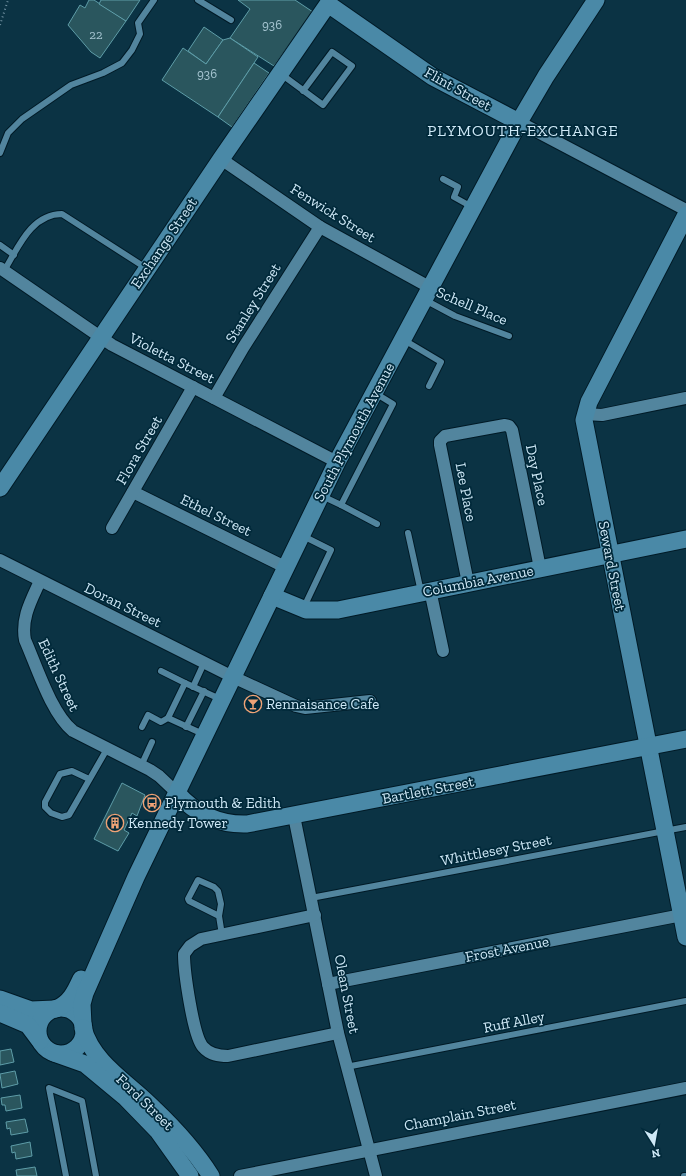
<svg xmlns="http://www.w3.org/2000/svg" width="686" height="1176" viewBox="0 0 686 1176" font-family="'Zilla Slab',serif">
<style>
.building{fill:#2a565e;stroke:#5e9da8}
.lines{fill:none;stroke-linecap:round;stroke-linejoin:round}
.lane-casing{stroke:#011a26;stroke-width:8}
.street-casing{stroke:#011a26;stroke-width:14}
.secondary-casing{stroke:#011a26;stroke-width:19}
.path{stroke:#7090a0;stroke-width:2;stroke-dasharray:1 3;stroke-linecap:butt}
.lane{stroke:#52859e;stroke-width:6}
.street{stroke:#52859e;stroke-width:12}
.secondary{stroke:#4a89a7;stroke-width:17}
.labels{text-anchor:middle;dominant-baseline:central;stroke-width:3.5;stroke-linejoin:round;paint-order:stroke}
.number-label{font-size:13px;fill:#a5c4d0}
.street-label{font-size:15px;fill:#cee8f6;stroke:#00293a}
.poi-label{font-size:15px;fill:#cee8f6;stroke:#00293a;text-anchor:start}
.neighbourhood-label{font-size:16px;letter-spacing:1px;fill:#cee8f6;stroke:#00293a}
</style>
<rect width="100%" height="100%" fill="#0b3344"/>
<g class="building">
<path d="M89,0H94L126,21L100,58L91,52L68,25L80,5L85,8Z"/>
<path d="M101,0H140L126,21L99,4Z"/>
<path d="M238,0H295L313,12L274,66L230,38L250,9Z"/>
<path d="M204,27L223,40L206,64L188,51Z"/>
<path d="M230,38L258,57L218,117L162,80L183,48L206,64L223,40Z"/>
<path d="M254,63L269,73L232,127L218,117Z"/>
<path d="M122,783L145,795L137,816L132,813L124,830L129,833L118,851L94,839Z"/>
<path d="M11,1049L14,1062L0,1065V1051Z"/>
<path d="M15,1071L18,1084L2,1088L0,1074Z"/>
<path d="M20,1095L22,1108L6,1111L5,1105H2L1,1098Z"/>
<path d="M25,1119L28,1132L11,1135L10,1128L7,1129L6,1122Z"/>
<path d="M30,1142L32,1156L16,1159L15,1152L12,1153L11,1146Z"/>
<path d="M35,1167L37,1176H17L16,1170Z"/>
</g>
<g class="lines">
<defs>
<g id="lane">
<path d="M198,0L231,20"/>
<path d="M281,74L323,105L352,66L332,52L303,91"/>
<path d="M0,153L8,133L22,119L71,85L103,73L122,63L132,50L140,34L138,23L154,0"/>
<path d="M443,179L458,187L454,197L472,207"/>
<path d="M0,245L14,255"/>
<path d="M4,271C18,248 31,214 62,214L146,268"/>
<path d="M425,300L455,316L509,336"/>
<path d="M404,340L441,362L429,386"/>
<path d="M322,496L341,505L393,404L375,393"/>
<path d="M341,505L377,524"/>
<path d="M408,533L421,592"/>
<path d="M303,536L331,550L304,607"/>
<path d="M161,671L185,683"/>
<path d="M193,687L204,663"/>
<path d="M142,727L148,715L161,722L168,718"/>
<path d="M186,727L204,691"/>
<path d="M203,734L168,718L185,683L220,699"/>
<path d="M141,766L152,742"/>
<path d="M89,779L72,771L60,774L45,802V807L51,813L62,817L69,815L107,749"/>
<path d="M311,898L686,827"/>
<path d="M219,916L189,901L188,899L198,880L214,887L218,891L221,904L219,916L222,935"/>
<path d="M346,1067L686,1001"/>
<path d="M66,1176L49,1088L82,1101L96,1176"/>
<path d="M684,1176H686"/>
</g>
<g id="street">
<path d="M519,122L686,210"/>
<path d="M221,159L320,227L431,288"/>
<path d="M0,268L112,345L337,462"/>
<path d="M214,398L243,348L320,227"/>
<path d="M585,414L602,415L686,398"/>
<path d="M133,492L285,567"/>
<path d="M112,528L193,387"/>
<path d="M0,560L233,677L296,706L305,708L370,701"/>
<path d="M40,581C31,601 21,618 25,640C37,667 51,713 73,731L150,770L159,776L177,793"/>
<path d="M468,583L440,445V441L445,436L505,425L509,426L512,430L540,568"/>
<path d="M430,590L443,651"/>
<path d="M294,816L338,1033L376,1176"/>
<path d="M315,915L201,939L190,946L184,954C184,971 193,1036 203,1047C210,1055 219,1056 228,1056L338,1033"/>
<path d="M328,984L682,915"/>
<path d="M240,1176L686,1088"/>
</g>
<g id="secondary">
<path d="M686,215L589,402L584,420L686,937"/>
<path d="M0,488L221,159L328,4L433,77L519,122"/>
<path d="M272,596L306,610H338L686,539"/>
<path d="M177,793C195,814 220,825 247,824L686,739"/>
<path d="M0,999L31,1010L55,1009"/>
<circle cx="61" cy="1031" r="23"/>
<path d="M56,1009C70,1003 75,992 81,979"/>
<path d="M0,1013L28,1025L40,1041"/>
<path d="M83,1025L82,1004L85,993L136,877L337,462L519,122L546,76L596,0"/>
<path d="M83,1028C93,1064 129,1083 154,1109C175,1129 195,1151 211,1176"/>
<path d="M54,1053L85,1064L126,1098L158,1131L190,1176"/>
</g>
</defs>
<use href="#lane" class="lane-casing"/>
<use href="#street" class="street-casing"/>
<use href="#secondary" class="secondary-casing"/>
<path class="path" d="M0,25L8,0"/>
<use href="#lane" class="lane"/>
<use href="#street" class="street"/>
<use href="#secondary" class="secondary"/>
</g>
<defs>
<symbol id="bar-ring" viewBox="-11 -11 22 22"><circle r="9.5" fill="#00293a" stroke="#efa376" stroke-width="1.5"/><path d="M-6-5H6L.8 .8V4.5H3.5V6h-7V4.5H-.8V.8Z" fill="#efa376"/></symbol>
<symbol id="bus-ring" viewBox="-11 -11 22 22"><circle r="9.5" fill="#00293a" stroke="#efa376" stroke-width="1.5"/><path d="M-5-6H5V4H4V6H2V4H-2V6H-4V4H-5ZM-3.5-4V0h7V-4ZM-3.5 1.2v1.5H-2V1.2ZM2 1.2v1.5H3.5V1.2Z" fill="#efa376"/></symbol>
<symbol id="building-ring" viewBox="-11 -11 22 22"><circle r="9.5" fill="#00293a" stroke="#efa376" stroke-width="1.5"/><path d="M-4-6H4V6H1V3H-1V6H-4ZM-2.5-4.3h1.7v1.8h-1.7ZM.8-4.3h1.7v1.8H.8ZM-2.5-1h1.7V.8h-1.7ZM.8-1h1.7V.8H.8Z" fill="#efa376"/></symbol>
</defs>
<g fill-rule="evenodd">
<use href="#bar-ring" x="243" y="694" width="20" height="20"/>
<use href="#bus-ring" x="142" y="793" width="20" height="20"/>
<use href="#building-ring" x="105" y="813" width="20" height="20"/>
</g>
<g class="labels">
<g class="number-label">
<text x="272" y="24">936</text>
<text x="96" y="34">22</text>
<text x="207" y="73">936</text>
</g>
<g class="street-label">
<text transform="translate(458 89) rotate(29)">Flint Street</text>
<text transform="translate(333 213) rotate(32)">Fenwick Street</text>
<text transform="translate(164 243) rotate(-56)">Exchange Street</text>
<text transform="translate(253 303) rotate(-58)">Stanley Street</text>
<text transform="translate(472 306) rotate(23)">Schell Place</text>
<text transform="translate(172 358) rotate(27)">Violetta Street</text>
<text transform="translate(354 432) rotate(-62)">South Plymouth Avenue</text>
<text transform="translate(139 450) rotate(-60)">Flora Street</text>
<text transform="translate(537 475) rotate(78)">Day Place</text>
<text transform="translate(466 492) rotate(79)">Lee Place</text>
<text transform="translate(216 515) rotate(26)">Ethel Street</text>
<text transform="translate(612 566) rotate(79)">Seward Street</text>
<text transform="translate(478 581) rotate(-11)">Columbia Avenue</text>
<text transform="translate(123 605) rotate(26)">Doran Street</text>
<text transform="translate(59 675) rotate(65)">Edith Street</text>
<text transform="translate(428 790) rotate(-11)">Bartlett Street</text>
<text transform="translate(496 850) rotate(-11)">Whittlesey Street</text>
<text transform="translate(507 949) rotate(-11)">Frost Avenue</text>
<text transform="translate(347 994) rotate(79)">Olean Street</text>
<text transform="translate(514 1022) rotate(-11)">Ruff Alley</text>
<text transform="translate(145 1102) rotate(44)">Ford Street</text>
<text transform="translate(460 1115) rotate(-11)">Champlain Street</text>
</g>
<g class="poi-label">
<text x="266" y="704">Rennaisance Cafe</text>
<text x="165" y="803">Plymouth &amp; Edith</text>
<text x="128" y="823">Kennedy Tower</text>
</g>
<g class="neighbourhood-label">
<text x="523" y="130">PLYMOUTH-EXCHANGE</text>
</g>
</g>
<g transform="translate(654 1144) rotate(169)" stroke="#00293a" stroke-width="3" paint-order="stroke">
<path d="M0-3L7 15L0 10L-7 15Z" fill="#cee8f6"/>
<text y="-6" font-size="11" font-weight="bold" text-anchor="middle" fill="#cee8f6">N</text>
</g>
</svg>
